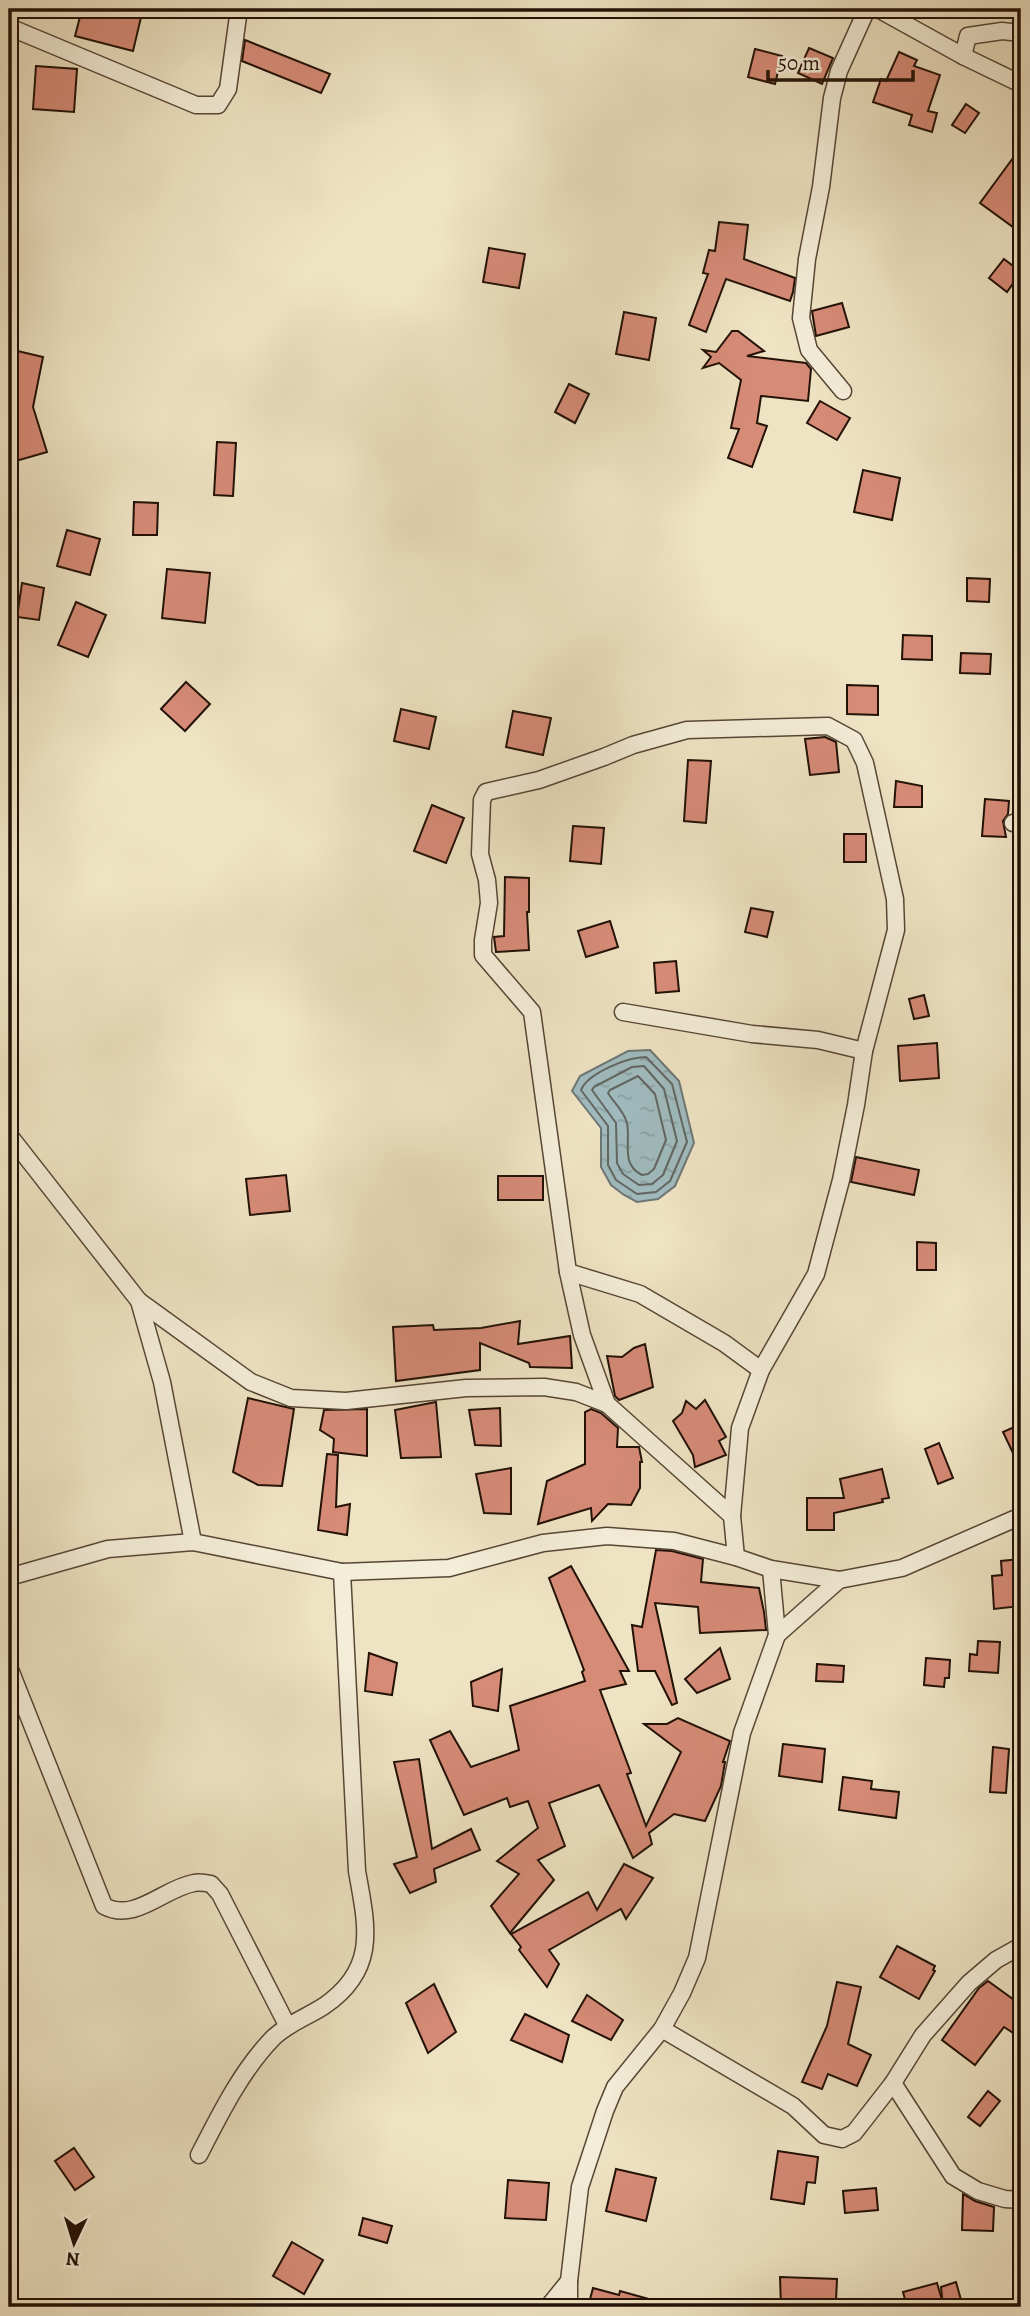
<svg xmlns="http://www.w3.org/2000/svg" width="1030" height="2316" viewBox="0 0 1030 2316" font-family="Alegreya,serif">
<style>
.water{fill:url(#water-ripples);stroke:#6e7775;stroke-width:2}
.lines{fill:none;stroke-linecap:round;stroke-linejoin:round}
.shore{stroke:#626662;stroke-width:2}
.building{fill:#d68b77;stroke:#231106;stroke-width:2}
.street-casing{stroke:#564635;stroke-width:19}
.street{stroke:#f4edd8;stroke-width:16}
</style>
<defs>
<pattern id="water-ripples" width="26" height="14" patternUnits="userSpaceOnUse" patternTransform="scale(1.75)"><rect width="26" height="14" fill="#a0bbbf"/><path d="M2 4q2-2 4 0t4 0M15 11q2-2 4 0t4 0" fill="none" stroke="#8aa0a3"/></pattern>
</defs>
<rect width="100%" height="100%" fill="#eee3c3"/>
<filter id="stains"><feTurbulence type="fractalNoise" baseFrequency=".00286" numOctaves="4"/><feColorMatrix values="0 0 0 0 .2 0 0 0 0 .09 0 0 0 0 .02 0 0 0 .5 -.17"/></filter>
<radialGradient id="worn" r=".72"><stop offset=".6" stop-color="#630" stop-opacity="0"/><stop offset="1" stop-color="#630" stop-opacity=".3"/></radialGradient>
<path class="water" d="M650,1050L679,1081L694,1143L675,1186L658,1199L637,1202L624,1195L611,1185L601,1167V1128L572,1091L580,1076L628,1051Z"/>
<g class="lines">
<g class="shore">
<path d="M646,1057L672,1084L687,1142L670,1181L656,1192L637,1194L616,1180L608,1165V1126L581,1090C588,1073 628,1057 646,1057Z"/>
<path d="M632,1067L644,1066L664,1089L677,1141L663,1175L652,1184L639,1185L623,1174L617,1163L616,1123L592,1090L594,1087Z"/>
<path d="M638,1076L655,1094L666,1140L654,1169L648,1174L642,1175C620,1164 631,1142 627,1123C624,1111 614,1103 608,1093L610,1090Z"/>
</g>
</g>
<g class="building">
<path d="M82,9H143L133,51L75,36Z"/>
<path d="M245,40L330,74L321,93L242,61Z"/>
<path d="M809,48L833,58L822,84L798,73Z"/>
<path d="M755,49L782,56L775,84L748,77Z"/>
<path d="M899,52L917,60L914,66L940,75L928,111L937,113L932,132L909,125L912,115L873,102L881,79L886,81Z"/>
<path d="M36,66L77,69L74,112L33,109Z"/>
<path d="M966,104L979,113L965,133L952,125Z"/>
<path d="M1021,147V233L980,203Z"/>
<path d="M719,222L748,225L744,259L795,278L793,292L790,301L726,279L706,332L689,325L708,274L703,273L709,250L715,251Z"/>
<path d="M489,248L525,254L519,288L483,282Z"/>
<path d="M1004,259L1021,272L1007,292L989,278Z"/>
<path d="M842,303L849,327L816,336L812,311Z"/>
<path d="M624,312L656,318L649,360L616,354Z"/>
<path d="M732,331H738L764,351L747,356L806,363L811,369L808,401L761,396L757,423L767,426L752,467L728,458L739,429L731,428L741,380L719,363L703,368L711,357L703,350L716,352Z"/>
<path d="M9,349L43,357L33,407L47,452L9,463Z"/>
<path d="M569,384L589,394L575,423L555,412Z"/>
<path d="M820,401L850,418L837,440L807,423Z"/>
<path d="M217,442L236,443L233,496L214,495Z"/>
<path d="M863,470L900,478L892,520L854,512Z"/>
<path d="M134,502L158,503L157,535H133Z"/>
<path d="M67,530L100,539L90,575L57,566Z"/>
<path d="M167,569L210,573L205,623L162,618Z"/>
<path d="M967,578L990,579L989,602L967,601Z"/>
<path d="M22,583L44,588L39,620L17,617Z"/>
<path d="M76,602L106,615L88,657L58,645Z"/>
<path d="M903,635L932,636V660L902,659Z"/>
<path d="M961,653L991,654L990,674L960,673Z"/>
<path d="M186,682L210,704L185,731L161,709Z"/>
<path d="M847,685L878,686V715L847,714Z"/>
<path d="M401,709L436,717L429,749L394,741Z"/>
<path d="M513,711L551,718L543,755L506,747Z"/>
<path d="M825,737L836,742L839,772L810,775L805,739Z"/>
<path d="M688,760L711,761L706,823L684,821Z"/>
<path d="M896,781L922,786V807H894Z"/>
<path d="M985,799L1009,801L1008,814L1003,821L1006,837L982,836Z"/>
<path d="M432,805L464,818L446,863L414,851Z"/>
<path d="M573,826L604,828L601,864L570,861Z"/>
<rect x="844" y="834" width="22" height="28"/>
<path d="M505,877L529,878V912H527L529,950L496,952L494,937L504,936Z"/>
<path d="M751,908L773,912L767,937L745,932Z"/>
<path d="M610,921L618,947L586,957L578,931Z"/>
<path d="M676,961L679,991L656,993L654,963Z"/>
<path d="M924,995L929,1016L914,1019L909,999Z"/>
<path d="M937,1043L939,1078L900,1081L898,1046Z"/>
<path d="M856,1157L919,1170L914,1195L851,1182Z"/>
<path d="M286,1175L290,1211L250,1215L246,1179Z"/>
<rect x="498" y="1176" width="45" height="24"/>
<path d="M917,1242L936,1243V1270H917Z"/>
<path d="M520,1321L518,1344L570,1336L572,1368L530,1367L529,1363L480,1343V1370L396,1381L393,1327L433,1325L434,1330L481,1328Z"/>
<path d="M645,1344L653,1387L619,1400L615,1396L607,1356L622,1357L634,1348Z"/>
<path d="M248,1398L294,1409L282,1486L258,1485L233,1472Z"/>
<path d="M705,1400L726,1437L719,1441L726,1455L695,1467L693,1455L673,1421L682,1413L686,1401L696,1409Z"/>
<path d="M436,1402L441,1457L401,1458L395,1410Z"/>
<path d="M500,1408L501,1446L475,1445L469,1410Z"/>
<path d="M367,1409V1456L333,1452L334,1439L320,1430L324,1410Z"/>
<path d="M591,1409L601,1413L618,1428L617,1447H639L642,1462H640V1488L631,1505L608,1504L592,1521L591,1508L538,1524L547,1481L585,1464V1412Z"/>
<path d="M1021,1424V1470L1003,1432Z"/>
<path d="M939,1443L953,1478L938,1484L925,1449Z"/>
<path d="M327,1454L338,1455L336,1507L350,1504L347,1535L318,1530Z"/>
<path d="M511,1468V1514L484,1513L476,1474Z"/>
<path d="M882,1469L889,1498L882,1499L883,1502L834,1513V1530H807V1498H844L840,1479Z"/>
<path d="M656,1550L672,1551L703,1559L701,1582L759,1588L764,1612L766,1630L700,1633L698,1607L655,1603L677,1703L672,1705L655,1671H638L632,1625L642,1627Z"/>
<path d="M1021,1559V1606L994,1609L992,1576L1002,1575L1001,1561Z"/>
<path d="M571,1566L629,1671H620L626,1684L600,1690L631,1773L627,1774L646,1826L681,1752L644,1724H667L678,1718L730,1741L723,1762H725L721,1786L705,1821L674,1814L649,1833L652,1844L633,1858L599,1785L549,1803L565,1846L538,1860L554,1880L510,1933L491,1906L519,1874L497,1861L538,1828L528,1801L510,1807L507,1798L464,1815L430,1740L450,1731L471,1767L519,1750L510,1706L585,1681L582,1672L584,1670L549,1578Z"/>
<path d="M978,1641L1000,1642L998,1673L969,1671L970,1654L977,1655Z"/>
<path d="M720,1648L730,1679L697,1693L685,1679Z"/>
<path d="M369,1653L397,1663L392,1695L365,1691Z"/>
<path d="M926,1658L950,1660L949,1678H945L944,1687L924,1685Z"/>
<path d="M817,1664L844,1666L843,1682L816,1681Z"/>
<path d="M502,1669L498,1711L473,1706L471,1682Z"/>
<path d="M783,1744L825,1749L822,1782L779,1776Z"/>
<path d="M993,1747L1009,1749L1006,1793L990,1792Z"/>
<path d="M419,1759L432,1849L471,1829L480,1850L434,1869L436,1882L410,1893L394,1864L417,1857L394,1762Z"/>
<path d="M843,1777L872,1781L871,1789L899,1792L896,1818L839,1810Z"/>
<path d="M624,1864L653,1878L626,1919L621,1909L549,1950L559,1964L547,1987L519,1950L521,1947L511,1934L588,1892L597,1910Z"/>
<path d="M897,1946L935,1966L933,1970L935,1971L919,1999L880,1977Z"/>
<path d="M988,1981L1021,2005V2038L1004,2027L975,2065L942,2040L979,1988Z"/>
<path d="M837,1982L861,1987L848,2044L871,2055L857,2086L828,2074L822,2089L802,2082L827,2026Z"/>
<path d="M434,1984L456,2032L428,2053L406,2003Z"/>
<path d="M587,1995L623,2020L611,2040L572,2021Z"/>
<path d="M525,2014L569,2035L562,2062L511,2040Z"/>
<path d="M988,2091L1000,2101L980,2126L968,2117Z"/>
<path d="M74,2148L94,2177L75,2190L55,2161Z"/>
<path d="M778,2151L818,2157L815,2183L807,2182L804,2204L771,2199Z"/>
<path d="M616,2169L656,2178L646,2221L606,2211Z"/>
<path d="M508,2180L549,2183L546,2220L505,2218Z"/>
<path d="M876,2188L878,2210L845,2213L843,2191Z"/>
<path d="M963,2194L975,2201L994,2207L993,2231L962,2230Z"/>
<path d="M363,2218L392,2226L387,2243L359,2235Z"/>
<path d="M292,2242L323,2260L304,2294L273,2276Z"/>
<path d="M780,2277L837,2279L836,2301H798V2307H781Z"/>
<path d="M956,2282L963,2307H943L941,2287Z"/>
<path d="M937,2283L942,2300L907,2307L903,2292Z"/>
<path d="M593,2288L619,2295L620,2291L663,2303L662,2307H588Z"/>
</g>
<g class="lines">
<defs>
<g id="street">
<path d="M878,9L963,56L1021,84"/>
<path d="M9,27L196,105H218L228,89L239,9"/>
<path d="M963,56L968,36L1002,31L1021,33"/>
<path d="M843,391L809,350L801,318L807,259L821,187L832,98L839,71L867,9"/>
<path d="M1013,823L1021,821"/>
<path d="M623,1012L752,1034L818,1040L864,1051"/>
<path d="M9,1135L139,1301L162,1382L193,1542"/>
<path d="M568,1272L640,1294L724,1343L761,1370"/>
<path d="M139,1301L251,1382L291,1398L346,1401L466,1388L544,1387L576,1392L607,1404L732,1516"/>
<path d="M607,1404L582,1335L568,1272L532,1012L483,955V940L489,903L487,880L480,854L482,800L486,792L539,780L604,757L633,745L687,730L828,726L854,740L865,763L895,899L896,930L864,1051L856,1105L841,1180L816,1274L761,1370L740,1428L732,1516L736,1557"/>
<path d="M9,1577L108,1549L193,1542L342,1572L449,1568L543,1543L607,1536L674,1541L736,1557L771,1569L839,1580L902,1568L1021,1516"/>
<path d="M777,1635L839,1580"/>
<path d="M9,1667L104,1906C135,1923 164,1888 194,1883C199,1882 206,1883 211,1884L220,1894L287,2025"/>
<path d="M662,2029L793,2106L824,2135L842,2139L854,2133L893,2083L923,2035L969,1983L996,1960L1021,1946"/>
<path d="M893,2083L953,2176L978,2191L1005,2199L1021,2200"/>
<path d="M199,2155C219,2116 242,2069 274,2037C289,2023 307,2017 324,2006C378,1969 367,1927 357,1871L342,1572"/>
<path d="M548,2307L569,2281"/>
<path d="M569,2307V2281L580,2187L605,2111L615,2087L662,2029L682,1993L697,1958L742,1733L777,1635L771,1569"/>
</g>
</defs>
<use href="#street" class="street-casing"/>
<use href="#street" class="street"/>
</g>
<rect width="1030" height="2316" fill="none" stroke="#eee3c3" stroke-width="35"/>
<rect x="10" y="10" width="1009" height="2295" fill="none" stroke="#231106" stroke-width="3.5"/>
<rect x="18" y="18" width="995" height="2281" fill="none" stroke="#231106" stroke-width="2"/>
<g transform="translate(74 2243) rotate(184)" stroke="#f4edd8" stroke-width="5" paint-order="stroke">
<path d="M0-5L12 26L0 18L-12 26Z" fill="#231106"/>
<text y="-10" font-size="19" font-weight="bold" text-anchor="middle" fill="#231106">N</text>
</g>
<path d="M768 70v10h145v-10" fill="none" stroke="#231106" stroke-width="3.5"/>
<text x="778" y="70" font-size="21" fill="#231106" stroke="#f4edd8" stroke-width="5" paint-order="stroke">50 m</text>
<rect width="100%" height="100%" filter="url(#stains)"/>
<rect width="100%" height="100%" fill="url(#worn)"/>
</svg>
